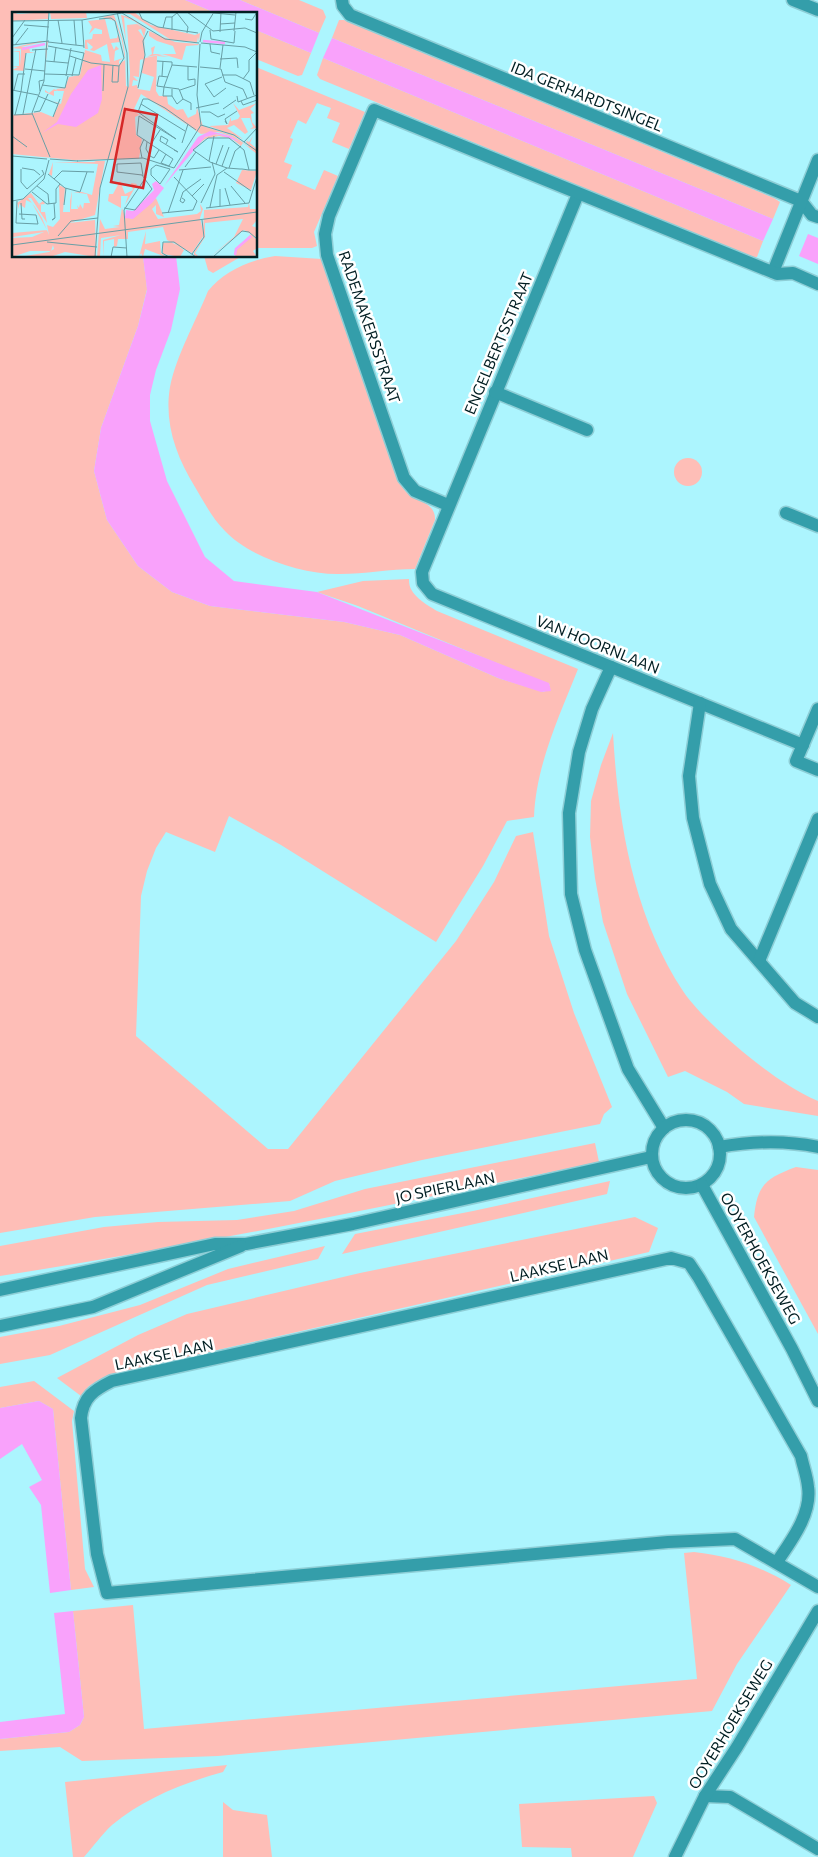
<svg xmlns="http://www.w3.org/2000/svg" width="818" height="1857" viewBox="0 0 818 1857" font-family="Commissioner,sans-serif">
<style>
.green{fill:#febeb7}
.water{fill:#f9a2fb}
.lines{fill:none;stroke-linecap:round;stroke-linejoin:round}
.minor-casing{stroke:#8dced6;stroke-width:15}
.minor{stroke:#349eaa;stroke-width:12}
.labels{text-anchor:middle;dominant-baseline:central;stroke-width:5;stroke-linejoin:round;paint-order:stroke}
.street-label{font-size:15px;fill:#011e22;stroke:#fff}
.inset-river{fill:none;stroke:#f9a2fb;stroke-width:2.5}
.inset-road{fill:none;stroke:#689fa6;stroke-width:1}
.view{fill:#d62828;fill-opacity:0.15;stroke:#d62828;stroke-width:2.5}
.inset-edge{fill:none;stroke:#011e22;stroke-width:2.5}
</style>
<rect width="100%" height="100%" fill="#acf5fe"/>
<g class="green">
<path d="M0,0H185L218,14H14V256H143L147,289L138,326L101,428L94,471L107,520L138,566L172,592L210,606L344,622L400,635L498,678L544,692L550,685L358,606L317,592L363,581L409,579C408,595 426,604 437,611L578,669C559,717 536,765 534,817L507,821L483,866L436,942L281,845L229,816L215,852L166,832L156,848L147,871L141,896L136,1036L268,1149H288L456,941L494,882L516,836L533,832L549,936L574,1013L612,1107L604,1114L600,1124L422,1160L335,1181L290,1201L95,1217L0,1233Z"/>
<path d="M240,0H299L323,10L326,17L319,33Z"/>
<path d="M339,20H344L774,198L780,202L773,219L332,38Z"/>
<path d="M256,30L311,53L302,75L298,76L256,59Z"/>
<path d="M323,58L763,241L757,257H751L320,79L317,75Z"/>
<path d="M256,67L365,112L349,149L332,142L340,123L327,118L331,108L317,103L306,124L298,120L290,138L293,139L284,162L292,165L287,178L315,190L324,170L338,176L314,232L317,246L312,248H256Z"/>
<path d="M204,256H242L213,273L208,270Z"/>
<path d="M275,256L322,259L403,488C412,502 436,500 435,520L415,569C390,569 365,574 340,574C304,575 249,557 225,531C212,518 204,502 195,487C176,456 164,423 170,387C176,356 196,321 208,291C224,271 250,260 275,256Z"/>
<circle cx="688" cy="472" r="14"/>
<path d="M613,733C618,822 633,915 683,991C697,1012 728,1040 748,1056C769,1073 793,1090 818,1101V1116L744,1104L727,1092L685,1071L668,1077L627,994L603,922L595,878L590,837L591,801L601,765Z"/>
<path d="M595,1143L599,1162C400,1203 201,1245 0,1276V1246L104,1227L158,1222L237,1220L294,1211L365,1189Z"/>
<path d="M796,1167L818,1170V1334L754,1217C757,1185 766,1178 796,1167Z"/>
<path d="M610,1181L607,1194L342,1254L355,1234L473,1211Z"/>
<path d="M635,1217L658,1228L649,1252L108,1375L89,1386L81,1396L57,1378L138,1335L187,1314L360,1273Z"/>
<path d="M325,1246L318,1259L207,1285L50,1355L0,1364V1337L59,1326L140,1305L228,1269Z"/>
<path d="M34,1381L74,1411L72,1421L85,1569L94,1587L71,1590L53,1409L39,1401L0,1408V1387Z"/>
<path d="M694,1552C730,1556 761,1566 791,1585L737,1664L712,1711L218,1756L82,1761L60,1747L0,1751V1739L69,1732L80,1725L84,1717L73,1611L133,1605L144,1729L697,1679L684,1553Z"/>
<path d="M227,1765L223,1772C183,1783 143,1799 112,1825C102,1834 93,1847 84,1857H73L65,1782Z"/>
<path d="M654,1796L657,1803L633,1857H572L571,1848L522,1847L519,1804Z"/>
<path d="M223,1802L233,1810L267,1815L272,1857H223Z"/>
</g>
<g class="water">
<path d="M185,0H240L319,33L311,53L256,30V14H218Z"/>
<path d="M332,38L773,219L763,241L323,58Z"/>
<path d="M808,234L818,238V264L799,256Z"/>
<path d="M143,256H176L180,289L171,330L156,370L150,395V421L167,481L205,557L234,581L317,592L549,683L551,691L541,692L498,678L400,635L344,622L210,606L172,592L138,566L107,520L94,471L101,428L138,326L147,290Z"/>
<path d="M39,1401L53,1409L71,1590L50,1593L41,1505L29,1487L42,1480L22,1444L0,1459V1408Z"/>
<path d="M73,1611L84,1717L80,1725L69,1732L0,1739V1722L65,1714L54,1613Z"/>
</g>
<g class="lines">
<defs>
<g id="minor">
<path d="M342,0L343,6L350,15L801,201L812,215L818,217"/>
<path d="M793,0L818,10"/>
<path d="M578,194L422,572L423,583L432,594L803,745"/>
<path d="M773,272L818,160"/>
<path d="M495,392L587,430"/>
<path d="M448,505L415,491L404,478L327,255L325,234L329,216L374,110L777,274L793,273L818,284"/>
<path d="M786,513L818,526"/>
<path d="M611,667L592,709L579,752L569,813L571,894L585,950L628,1069L664,1128"/>
<path d="M700,703L689,776L693,818L710,884L731,929L795,1003L818,1017"/>
<path d="M818,709L796,761L818,770"/>
<path d="M759,961L818,819"/>
<circle cx="686" cy="1154" r="34"/>
<path d="M719,1147C753,1141 785,1140 818,1147"/>
<path d="M702,1185L792,1349L818,1401"/>
<path d="M0,1290L215,1244H246L353,1224L651,1157"/>
<path d="M0,1326L93,1307L241,1246"/>
<path d="M777,1562C791,1541 812,1514 808,1487C807,1476 803,1466 801,1456L699,1278L689,1263L671,1258L112,1381C94,1390 83,1397 81,1418L97,1554L107,1593L668,1542L735,1539L818,1587"/>
<path d="M705,1796L730,1797L818,1849"/>
<path d="M675,1857L705,1796L737,1747L818,1611"/>
</g>
</defs>
<use href="#minor" class="minor-casing"/>
<use href="#minor" class="minor"/>
</g>
<g class="labels">
<g class="street-label">
<text transform="translate(587 96) rotate(22)">IDA GERHARDTSINGEL</text>
<text transform="translate(370 327) rotate(71)">RADEMAKERSSTRAAT</text>
<text transform="translate(498 343) rotate(-67)">ENGELBERTSSTRAAT</text>
<text transform="translate(598 644) rotate(22)">VAN HOORNLAAN</text>
<text transform="translate(445 1187) rotate(-12)">JO SPIERLAAN</text>
<text transform="translate(761 1258) rotate(61)">OOYERHOEKSEWEG</text>
<text transform="translate(559 1265) rotate(-13)">LAAKSE LAAN</text>
<text transform="translate(164 1354) rotate(-12)">LAAKSE LAAN</text>
<text transform="translate(730 1724) rotate(-59)">OOYERHOEKSEWEG</text>
</g>
</g>
<g transform="translate(12 12)">
<rect width="245" height="245" fill="#acf5fe"/>
<path d="M1,0L6,2L37,0L36,7L0,9ZM38,0H74L75,6L39,7ZM107,0H122L139,13L183,23L188,21L187,30L186,25L185,30L159,28L118,2ZM102,3L111,29L113,42L114,74L117,75L118,61L115,13L125,12L133,17L122,9L112,5L114,30L109,3L120,6L134,17L132,25L129,17L126,18L132,26L133,46L147,43L157,45L145,44L144,79L147,84H155L156,92L165,98L171,97L176,106L184,102L185,96L191,114L222,124L237,135L234,130L238,124L235,129L237,130L241,124L238,131L245,137V142L231,131L229,134L220,127L207,124L193,127L181,137L191,126L202,122L215,124L228,130L218,124L206,120L189,122L129,82L122,97L142,110L116,95L141,112L127,103L123,105L124,123L130,127L127,147L61,148L0,142V103L29,100L41,105L47,92L41,89L49,92L52,79H42V84L33,80V78L37,81L42,77L46,79L44,77L53,76L57,65L68,63L73,38L89,43L90,49L98,50L95,32L82,39L78,38L81,35L75,30L76,37H73V28L80,27L81,22H90V18L83,16L77,22L80,15L76,9L93,7L98,27L105,26L106,22L108,30L99,31L102,38L104,34L107,37L103,39L102,49L111,46L107,49V52L113,48L110,29L103,9L90,5ZM131,47L130,61L142,65L138,79L126,77L125,73L120,74L121,68L126,69L121,64L127,65L128,48ZM137,19L163,30L186,32L187,33L174,34L170,48L150,42L135,45L140,42L139,36L143,34L141,42H164L161,34L145,29L137,24ZM28,29H36L33,59L34,30H30L9,35H17L18,40L23,41H14L12,59L0,58L6,55L0,54H7V40L0,39H8L9,54V37L0,36ZM221,91L227,98L245,91L238,97L242,101L239,102L240,110L245,116L238,117L241,115L238,106H229L236,120L233,122L222,113L215,116L231,127L197,114L216,113L219,105V109L226,107L228,104ZM82,149H93L83,203L57,211L83,208L84,245L53,240L38,245H7L37,240L42,237L41,233L39,239H18L0,245V226L20,225L32,220L1,225L0,221L35,218L20,191L14,188L13,196L7,192V197L5,191L19,181L27,192L31,189L33,192L25,193H29V200H33L35,211L19,186H16L23,195L30,206L37,223L35,213L41,215L48,207L47,173L53,176L51,200H58V189L60,179L59,197H66L65,193L67,196L68,192L71,197L72,191H78L75,182L61,180H70L80,183L86,152L41,150L40,164L37,162L41,150H84ZM230,158L245,159L239,178L224,171ZM108,169L113,182L121,178L119,171L125,172L113,193L116,184H109V196L96,189L97,182H101ZM144,186L152,205L144,202V193L140,197L146,207L185,202L189,199L188,192L191,197L188,206L192,223L180,241L155,228L151,215L116,220V227H106L105,234L102,235V227L92,229L91,245V228L109,223L89,226L88,245H85L88,207L93,217L108,215L101,214L107,213L110,196L113,204L120,207ZM237,191L238,197H245V208L240,214L245,216V226L232,218L198,245L222,225L231,207L193,211V225L183,241L187,245L182,243V240L191,227L192,198L236,195ZM134,219L133,232L148,229L149,241L154,245L133,237L131,245L129,241L127,245ZM239,222L245,228V236L241,239L245,245H223L224,237ZM161,230L172,238L168,245L151,242V231Z" fill="#febeb7" fill-rule="evenodd"/>
<path d="M89,53L90,87L86,101L64,115L46,112L30,121L45,110L59,82L76,58ZM198,119L218,124L228,130L205,122L193,125L152,174L186,125ZM144,169L152,176L140,191L121,207L113,206L114,198L121,199L142,178L140,172Z" fill="#f9a2fb"/>
<path class="inset-river" d="M191,29L213,31M10,37L33,32M223,243L224,237L239,224"/>
<path class="inset-road" d="M37,0L32,69L20,101L38,145M127,0L130,7L146,15L186,21M175,0L201,19L233,16L245,21M165,1L176,15L175,21M202,1L223,3M87,7L99,6L103,9L112,46L107,54M233,7L240,8L245,0M46,8L50,31M62,8L64,33M70,8L72,36M0,9L70,8L110,1L153,27L187,31M208,12L223,11M12,13L37,15M151,16L154,5H160M160,18V5L165,1M198,18L199,27L222,31L223,19M222,19L224,0M208,20L209,0M0,26L13,8M36,30L72,34M188,30L190,20L202,0M189,31L233,35L245,40M188,32L185,83L189,113M198,32L199,40L208,42M0,33L37,29M3,33L16,16M20,38L36,37M58,44L79,51L107,54M208,47L225,46L226,56M34,49L56,51M145,49L160,50V53M42,50L44,35M101,53L100,70H106L107,54M188,55L209,57L213,70L231,77L235,86M208,56L211,33M13,57L33,59M33,62L67,63L72,41L36,34M210,63H224L238,70L242,83M54,64L59,36M60,64L64,46M150,64L151,49M156,65L147,64L145,74L152,75L151,84H160V77M210,65L193,72L202,85L214,76M231,67L237,59V48L245,40M30,73L53,76L56,64M126,76L133,43L131,29L136,19M0,78L26,83M2,78L6,62H13M168,78L183,73V67L176,68V54M28,79L27,69L32,68M91,79L92,53M26,84L46,92M160,84L165,92L171,87M225,84L226,90L245,83M229,89L231,93L245,88M129,92L173,119M184,96L207,91M211,97L224,88M179,98V91L171,87L167,77L152,75L160,53L185,55M22,100L28,99L36,82M189,100H198L206,105L213,102M11,102L24,37M2,103L20,102M3,103L9,80L14,41M41,105L48,87M213,109L215,112L213,107L225,99M189,113L222,123L245,139M0,124L15,135M135,130L134,137L138,144L142,146L147,138M232,130L245,116M170,131L176,112M139,132L148,118M154,132L156,128L149,124L148,129L166,140L162,138M154,142L149,151L157,154L161,147L125,123L127,104L164,127L126,100L131,87H136L153,96L184,118M0,144L35,147M130,146L128,136L132,127M38,147L66,149M65,149L131,146L162,156L189,113M197,149L202,124M204,152L211,133M144,153L158,157L148,172L139,163V157ZM210,154L217,135M173,155L184,140M10,156L22,158L28,163M217,156L223,139L229,134M9,157V170L15,177L32,162L30,158M167,158L199,155M237,158L232,138L217,126H196L181,138L198,150L215,156L228,157H230L237,158H245M212,160L239,179M36,162L53,176L68,180L75,160M162,165L185,189M42,167L50,159L82,160M25,174L36,182L37,192M219,174L233,191M213,176L218,193M208,177V194M20,180L35,192L44,191V177L48,172M180,184L192,172M170,186L173,188L171,191L168,189L171,180L189,167M0,189L11,187L32,167L37,148M5,189L4,211L26,212M9,191L10,207H13M42,191L43,206L40,208L43,206M189,191L203,162L200,150M52,193L54,176M198,195L205,163L215,156M112,196L123,198L140,177L130,163L105,160V152L129,151L131,164M194,196L237,191L245,165M150,201L181,198L185,189M156,201L171,158M7,202L24,203L26,212M46,224L59,209L86,206M35,230L85,235M0,233L245,200M180,242L192,225L190,208M83,245L88,176L116,75L115,41L105,0M99,245L101,235L115,236M115,245L112,198L134,165M157,245L150,241L151,230H162L184,245M201,245L230,219L237,220L245,227"/>
<path class="view" d="M113,97L145,103L131,176L99,170Z"/>
<rect width="245" height="245" class="inset-edge"/>
</g>
</svg>
